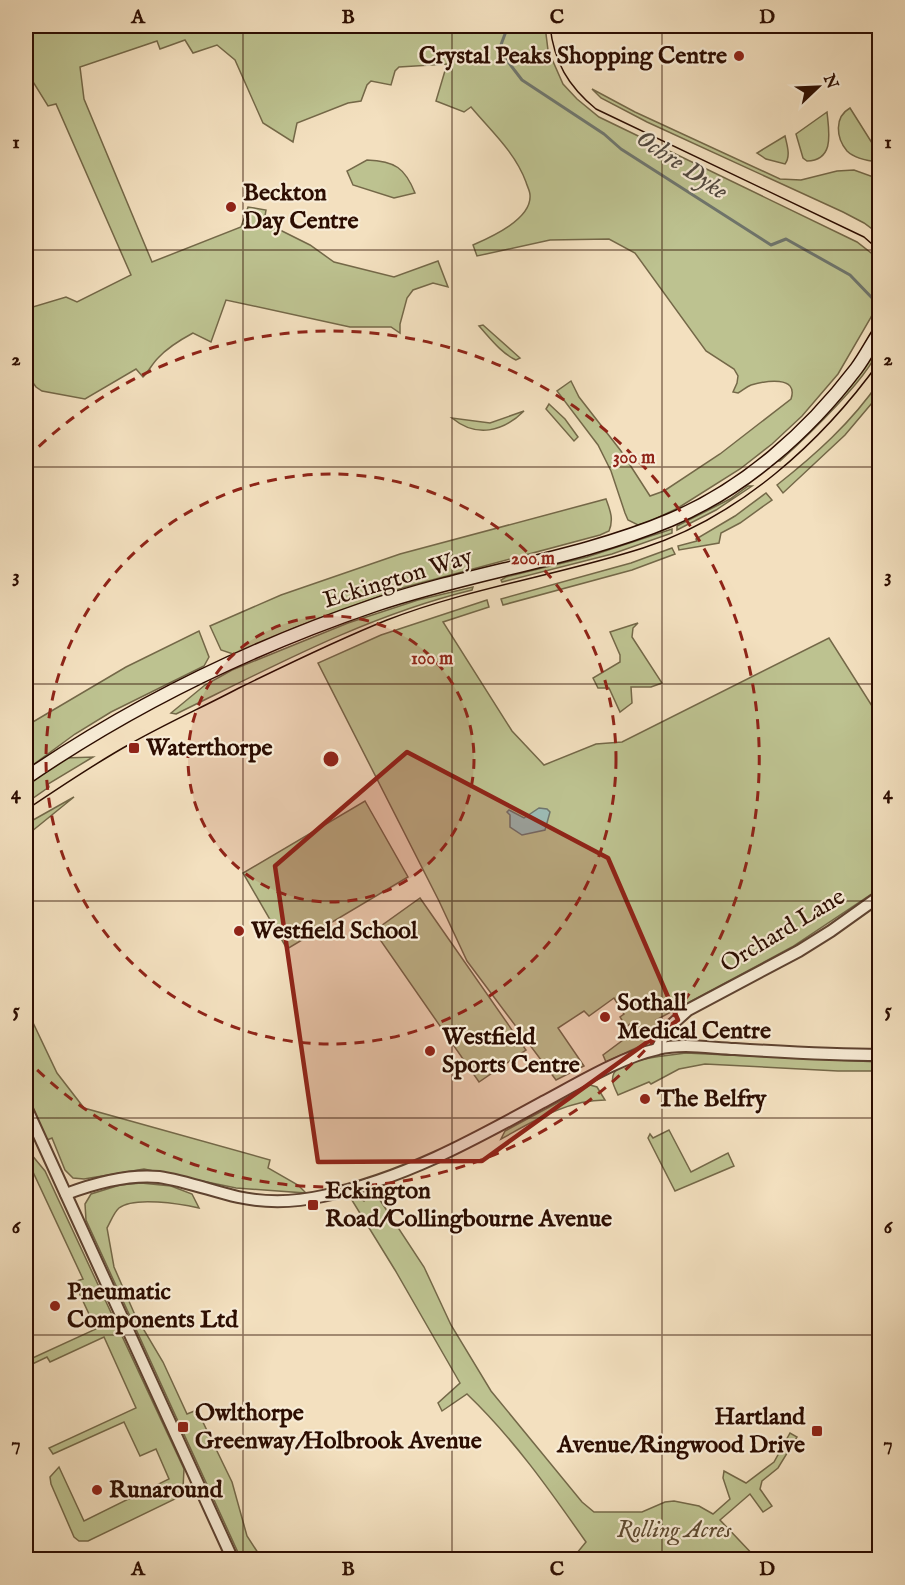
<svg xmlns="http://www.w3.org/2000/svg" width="905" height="1585" viewBox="0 0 905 1585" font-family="'IM FELL English',serif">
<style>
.green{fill:#bdc290;stroke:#746848;stroke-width:1.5}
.water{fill:#9cbcb6;stroke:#6f766e;stroke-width:1.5}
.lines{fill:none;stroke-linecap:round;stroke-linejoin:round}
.stream{stroke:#6f766e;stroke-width:3}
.tertiary-casing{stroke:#5e4230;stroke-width:14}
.secondary-casing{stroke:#2c0d01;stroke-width:15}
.tertiary{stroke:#f7ebd5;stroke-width:10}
.secondary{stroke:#f7ebd5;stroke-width:12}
.tram{stroke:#2c0d01;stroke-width:1.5}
.marked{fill:#8f2418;fill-opacity:0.2;stroke:#8f2418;stroke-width:4.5;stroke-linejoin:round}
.grid{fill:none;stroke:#2c0d01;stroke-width:1.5;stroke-opacity:0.55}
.ring{fill:none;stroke:#8f2418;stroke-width:3;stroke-dasharray:10 8}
.poi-dot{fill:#8f2418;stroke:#f7ebd5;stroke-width:2}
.labels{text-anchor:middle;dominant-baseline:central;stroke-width:4.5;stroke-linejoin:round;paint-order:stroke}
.poi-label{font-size:24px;font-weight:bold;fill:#2c0d01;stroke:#f7ebd5;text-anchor:start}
.street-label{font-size:24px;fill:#2c0d01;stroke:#f7ebd5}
.park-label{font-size:24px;font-style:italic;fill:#5f4c33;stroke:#f7ebd5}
.water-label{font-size:26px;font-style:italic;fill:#534a40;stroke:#f7ebd5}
.centre{fill:#8f2418;stroke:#f7ebd5;stroke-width:3}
.ring-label{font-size:18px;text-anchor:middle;font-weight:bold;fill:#8f2418;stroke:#f7ebd5;stroke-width:4.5;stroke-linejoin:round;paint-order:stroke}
.neatline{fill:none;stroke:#2c0d01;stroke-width:2}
.grid-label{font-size:20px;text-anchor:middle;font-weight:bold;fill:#2c0d01}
</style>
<rect width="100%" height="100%" fill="#f3e0bf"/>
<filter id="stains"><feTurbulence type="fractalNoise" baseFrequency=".00333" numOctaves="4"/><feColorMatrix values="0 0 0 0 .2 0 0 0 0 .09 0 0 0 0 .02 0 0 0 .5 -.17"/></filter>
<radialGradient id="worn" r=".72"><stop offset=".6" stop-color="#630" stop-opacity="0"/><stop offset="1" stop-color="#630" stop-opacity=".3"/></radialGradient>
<g class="green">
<path d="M26,26H545L548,50L563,84L577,99L599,117L857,242L875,256L879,262V301L870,319L838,374L802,416L772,444L740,469L678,508L649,522L638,525L628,520L625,513L611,471L598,445L557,391L571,381L579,397L621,451L650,496L664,491L720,454L791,399C799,375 765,381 751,385C746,387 742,391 738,393L733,392L737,383L738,376L734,369L706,351L635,253L609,239L550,240L477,256L473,245C491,237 532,219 530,195C530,191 527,186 526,182C515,152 491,131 471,107L464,112L436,101L447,64L399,67L395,71L391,85L371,81L367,85L361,101L348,103L297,123L293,142L263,123L235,60L217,45L193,53L185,40L160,49L157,41L80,67L84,99L152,262L241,227L248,207L266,210L264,222L310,245L334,262L394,277L438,261L448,287L433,283L413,290L407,298L400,324V333L391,327H350L226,300L211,342L193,333C180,340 168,347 158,358C152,364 149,371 143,377L136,369L85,399L42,391L36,387L26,373V309L66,297L77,302L131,275L56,104L48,106L30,77L26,63Z"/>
<path d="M592,89L635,112L780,179L801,180L837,171L854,170L879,179V234L864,223L843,212L647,122L601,98Z"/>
<path d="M850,108L872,143H879V162C869,161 855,159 847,151C836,138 834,117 850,108Z"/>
<path d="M827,112C829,132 835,160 807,161L803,158L796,134Z"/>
<path d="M785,136C787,145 791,156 785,164L766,159L757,153Z"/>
<path d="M367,160C395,161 405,168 415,193L394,198L353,185L347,171Z"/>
<path d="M483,325L520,358L516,360C501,353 490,338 479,326Z"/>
<path d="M879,344C879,369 801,442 780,461H776L863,368Z"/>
<path d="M879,382V402L872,403L845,435L783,493L777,485C815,455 852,422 879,382Z"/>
<path d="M549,404L565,419L578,437L574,441L546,409Z"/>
<path d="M524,411C503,432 476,438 452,418L490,423Z"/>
<path d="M748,486H752L716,510L677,530V526L730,499Z"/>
<path d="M766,493L772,500L740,523L721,533L719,543L679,550L678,546L697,541L696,539L735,516Z"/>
<path d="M606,499C610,510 614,519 609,531L600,535L402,588L294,628L241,652L233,654L221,650L210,626L281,595L400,554Z"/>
<path d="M672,529V533L612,554L502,582L501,580L506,577L587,557Z"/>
<path d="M672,548L675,554L632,570L503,605L501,599L631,563Z"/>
<path d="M473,587L472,590C366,616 274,666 176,714L171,713L205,685L232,670L348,623L418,600Z"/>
<path d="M487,600L489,607L443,622L512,731L544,765L596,744L622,742L829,638L879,717V889L792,947L656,1020L661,1028L651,1041L606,1062L603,1055L635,1031L630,1024L626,1027L620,1017L624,1014L614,998L589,1016L584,1011L558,1028L584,1066L556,1080L467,961L439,901L318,663L381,635Z"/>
<path d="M638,623L633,628L632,637L662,683L651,687H631L632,703L620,712L609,688H598L593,678L620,662V655L610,632Z"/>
<path d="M199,631L209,657L204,666L111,712L75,734L26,770V726L126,667Z"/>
<path d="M93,757L48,784L49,787L26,803V784L64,758Z"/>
<path d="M74,797L26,836V824Z"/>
<path d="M365,801L408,877L287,949L243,873Z"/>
<path d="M420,898L526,1050L479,1082L374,931Z"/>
<path d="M26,1008L57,1073L84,1108L270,1160L268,1168L298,1185L306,1193L236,1188L144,1169L84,1179L73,1178L65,1170L52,1138L47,1140L26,1092Z"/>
<path d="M686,1053L879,1062V1071H838L705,1064L679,1069L651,1084L649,1082L618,1095C615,1088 610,1081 614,1073C622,1059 670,1055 686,1053Z"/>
<path d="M590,1085L597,1087L605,1100C567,1100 534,1121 501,1139L505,1131Z"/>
<path d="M669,1130L691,1172L728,1153L734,1166L675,1191L648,1138L650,1134L653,1138Z"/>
<path d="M26,1148L45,1171L184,1469L183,1488L175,1499L88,1541H79L74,1537L51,1484L50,1477L59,1467L84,1521L169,1479L156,1449L140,1456L124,1422L53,1454L49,1448L136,1408L104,1337L50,1362L47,1357L26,1367V1361L96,1329L74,1282L83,1279L32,1170L28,1171L26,1165Z"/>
<path d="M141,1183L171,1186L192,1194L199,1208C181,1204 134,1196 119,1208C114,1212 110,1223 107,1228L114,1267L135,1315L163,1362L187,1414L197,1410L232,1482L247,1536L262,1559H241L86,1220L85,1204L91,1194L120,1185Z"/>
<path d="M374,1191L424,1267L451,1325L491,1391L582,1502L594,1512H642L665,1502L674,1501L699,1506L713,1514L730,1499L723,1478L724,1471L746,1483L774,1462L790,1433L797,1437L778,1468L762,1481L760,1489L772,1506L763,1512L750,1494L720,1520L757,1559H572L586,1542C549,1489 513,1438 467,1394L442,1411L438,1403L460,1383L395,1270L350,1197L356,1196L364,1201Z"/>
</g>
<path class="water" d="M539,808L547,809L550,812L545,830L522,835L510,827V815L507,812L509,810L524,818Z"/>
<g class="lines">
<path class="stream" d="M508,26L499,50L522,80L604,134L621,149L771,245L786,239L850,275L875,301"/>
<defs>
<g id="tertiary">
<path d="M657,1049L668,1028L688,1010L799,951L831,931L880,896"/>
<path d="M26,1107L233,1560"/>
<path d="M66,1194C95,1183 127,1174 159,1177C186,1181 212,1191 238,1197C266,1203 296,1202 323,1196C403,1179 472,1141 543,1102C577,1084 621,1057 658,1049C682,1043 710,1048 735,1049C783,1052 831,1055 880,1055"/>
</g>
<path id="secondary" d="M26,778C134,704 252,647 375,605C471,572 578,559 670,520C744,489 808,432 856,369C865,357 872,343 880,331"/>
</defs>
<use href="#tertiary" class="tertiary-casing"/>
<use href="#secondary" class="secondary-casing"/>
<use href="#tertiary" class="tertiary"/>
<use href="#secondary" class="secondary"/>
<g class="tram">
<path d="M550,26C554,62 568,86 596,109L864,237L880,251"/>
<path d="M26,810C60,787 94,764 130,744C165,724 203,707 239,688C288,664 337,640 387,620C470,588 559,575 643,548C739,517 822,442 880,361"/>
</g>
</g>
<path class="marked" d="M407,752L608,858L678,1020L482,1161L318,1162L275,866Z"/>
<path class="grid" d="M243,26V1560M452,26V1560M662,26V1560M26,250H880M26,467H880M26,684H880M26,901H880M26,1118H880M26,1335H880"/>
<circle cx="331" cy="759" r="143" fill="#8f2418" fill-opacity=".12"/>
<g class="ring">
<circle cx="331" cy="759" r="143"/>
<circle cx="331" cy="759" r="285"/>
<path d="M26 459A428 428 0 1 1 26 1059"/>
</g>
<g class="poi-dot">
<circle cx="739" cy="56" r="6"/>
<circle cx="231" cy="207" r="6"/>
<rect x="128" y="742" width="12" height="12" rx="3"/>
<circle cx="239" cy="931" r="6"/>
<circle cx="605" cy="1017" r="6"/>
<circle cx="430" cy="1051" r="6"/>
<circle cx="645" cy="1099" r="6"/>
<rect x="307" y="1199" width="12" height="12" rx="3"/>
<circle cx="55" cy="1306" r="6"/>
<rect x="177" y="1421" width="12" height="12" rx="3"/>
<rect x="811" y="1425" width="12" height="12" rx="3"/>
<circle cx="97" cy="1490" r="6"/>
</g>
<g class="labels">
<g class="poi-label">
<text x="727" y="56" text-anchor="end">Crystal Peaks Shopping Centre</text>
<text x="243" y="193">Beckton<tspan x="243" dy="28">Day Centre</tspan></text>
<text x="146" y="748">Waterthorpe</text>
<text x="251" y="931">Westfield School</text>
<text x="617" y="1003">Sothall<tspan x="617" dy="28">Medical Centre</tspan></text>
<text x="442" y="1037">Westfield<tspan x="442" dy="28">Sports Centre</tspan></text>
<text x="657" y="1099">The Belfry</text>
<text x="325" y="1191">Eckington<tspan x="325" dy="28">Road/Collingbourne Avenue</tspan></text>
<text x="67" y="1292">Pneumatic<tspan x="67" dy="28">Components Ltd</tspan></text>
<text x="195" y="1413">Owlthorpe<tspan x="195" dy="28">Greenway/Holbrook Avenue</tspan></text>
<text x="805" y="1417" text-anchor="end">Hartland<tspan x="805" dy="28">Avenue/Ringwood Drive</tspan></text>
<text x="109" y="1490">Runaround</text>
</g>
<g class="street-label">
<text transform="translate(398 579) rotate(-17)">Eckington Way</text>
<text transform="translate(783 931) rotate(-31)">Orchard Lane</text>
</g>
<g class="park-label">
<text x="674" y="1530">Rolling Acres</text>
</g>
<g class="water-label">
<text transform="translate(682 165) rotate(34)">Ochre Dyke</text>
</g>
</g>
<circle cx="331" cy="759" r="9" class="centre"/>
<g class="ring-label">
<text x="634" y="463">300 m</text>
<text x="533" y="564">200 m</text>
<text x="432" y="664">100 m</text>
</g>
<rect width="905" height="1585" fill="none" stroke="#f3e0bf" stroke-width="66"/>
<g transform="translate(818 87) rotate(67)" stroke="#f7ebd5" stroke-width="4.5" paint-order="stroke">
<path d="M0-4.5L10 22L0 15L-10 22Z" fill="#2c0d01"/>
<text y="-9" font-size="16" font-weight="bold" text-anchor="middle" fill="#2c0d01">N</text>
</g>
<rect x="33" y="33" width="839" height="1519" class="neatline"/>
<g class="grid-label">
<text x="138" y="23">A</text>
<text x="348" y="23">B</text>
<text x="557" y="23">C</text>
<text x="767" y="23">D</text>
<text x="16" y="148">1</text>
<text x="888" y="148">1</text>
<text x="16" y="365">2</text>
<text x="888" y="365">2</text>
<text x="16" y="582">3</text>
<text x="888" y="582">3</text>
<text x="16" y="799">4</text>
<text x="888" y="799">4</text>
<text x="16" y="1016">5</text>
<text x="888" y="1016">5</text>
<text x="16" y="1233">6</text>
<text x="888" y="1233">6</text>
<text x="16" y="1450">7</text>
<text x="888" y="1450">7</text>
<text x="138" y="1575">A</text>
<text x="348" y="1575">B</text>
<text x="557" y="1575">C</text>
<text x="767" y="1575">D</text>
</g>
<rect width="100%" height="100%" filter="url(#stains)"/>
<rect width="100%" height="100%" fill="url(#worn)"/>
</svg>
